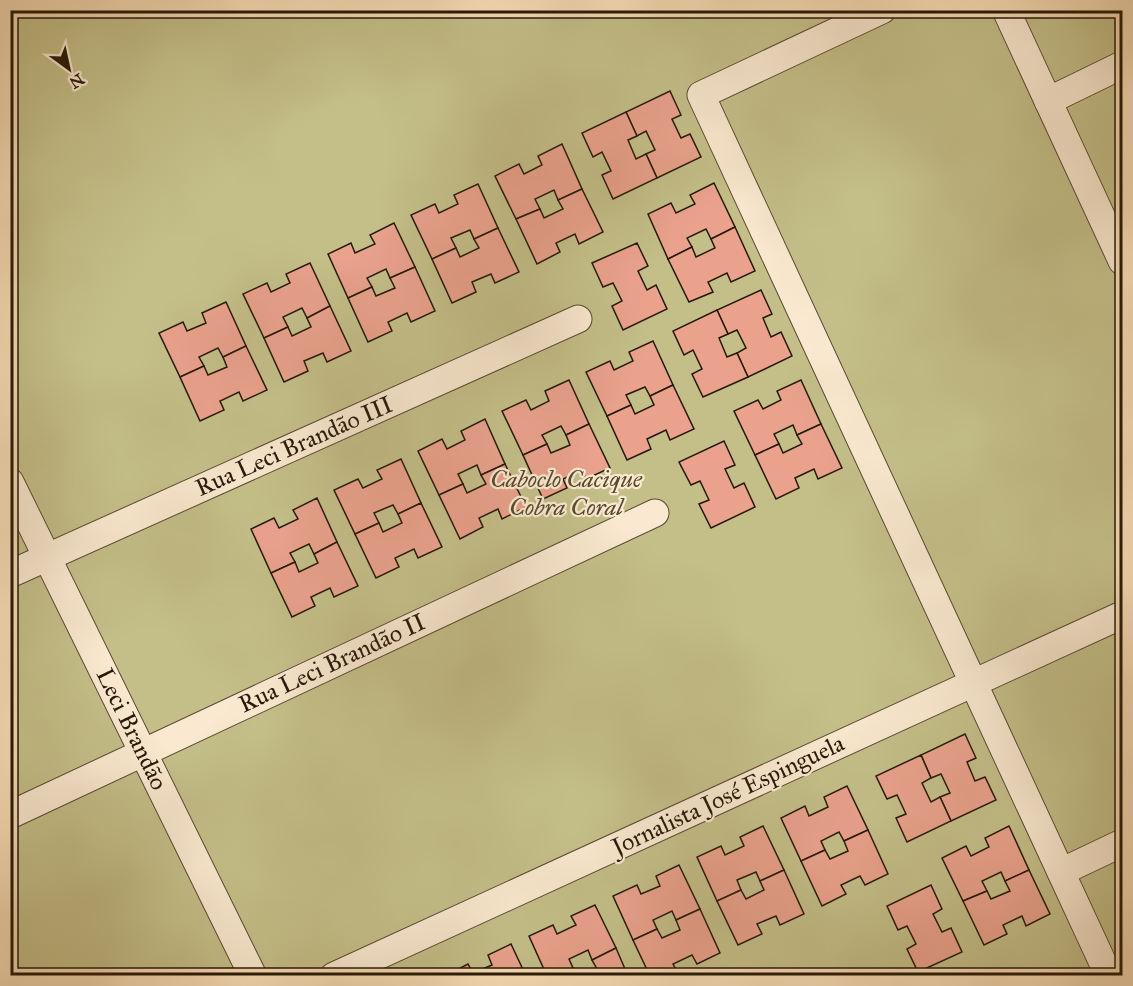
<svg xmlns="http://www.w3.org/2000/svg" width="1133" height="986" viewBox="0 0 1133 986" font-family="'IM FELL Great Primer',serif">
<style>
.park{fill:#c4bf89;stroke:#756c49;stroke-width:1.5}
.building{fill:#eaa28d;stroke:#261909;stroke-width:1.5}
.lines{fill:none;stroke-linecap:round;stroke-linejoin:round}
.minor-casing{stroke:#5a4a34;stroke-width:29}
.minor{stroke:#fae9d0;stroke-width:27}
.labels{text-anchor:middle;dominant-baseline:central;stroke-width:4.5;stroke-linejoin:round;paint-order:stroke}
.street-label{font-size:24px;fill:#261909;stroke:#fae9d0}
.park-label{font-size:24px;font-style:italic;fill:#554b2f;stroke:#fae9d0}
</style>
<rect width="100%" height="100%" fill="#f8ddb6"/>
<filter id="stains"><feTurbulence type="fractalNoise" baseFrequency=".00333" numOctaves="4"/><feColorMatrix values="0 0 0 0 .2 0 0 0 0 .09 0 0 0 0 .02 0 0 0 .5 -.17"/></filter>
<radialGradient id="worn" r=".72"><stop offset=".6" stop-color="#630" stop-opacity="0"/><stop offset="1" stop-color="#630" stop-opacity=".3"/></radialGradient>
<rect class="park" x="11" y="11" width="1111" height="964"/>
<g class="building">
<path d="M670,91L681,115L672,119L681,138L690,134L701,157L657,178L646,154L655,150L646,131L637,136L626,112Z"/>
<path d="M626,112L637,136L628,140L636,159L646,154L657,178L613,199L602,175L611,171L602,152L593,157L582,133Z"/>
<path d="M562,144L582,189L558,200L554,190L535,199L540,209L516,219L495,176L519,164L524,174L542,165L538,156Z"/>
<path d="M714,183L735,227L711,239L706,229L687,238L692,247L668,259L648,214L671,203L676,213L695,204L690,195Z"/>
<path d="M478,184L498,228L474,239L470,230L451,238L456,248L432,259L411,215L435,204L439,213L458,204L454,195Z"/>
<path d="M582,189L603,232L579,244L575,234L556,243L560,252L537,264L516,219L540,209L544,218L563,209L558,200Z"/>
<path d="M394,223L415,267L390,278L386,269L367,278L372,287L348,298L328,254L351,243L355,253L375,244L370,235Z"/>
<path d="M735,227L755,271L731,282L727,273L708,282L713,292L689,302L668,259L692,247L696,257L715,248L711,239Z"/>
<path d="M498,228L519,272L495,283L491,274L472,282L476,292L452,303L432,259L456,248L460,257L479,248L474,239Z"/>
<path d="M637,243L648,266L638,271L647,290L656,285L667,309L623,330L612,306L622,301L613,283L603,287L592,263Z"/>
<path d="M310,263L330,306L307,318L302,308L283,317L288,327L264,338L243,294L267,283L271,292L290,283L286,274Z"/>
<path d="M415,267L435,311L411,322L407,313L388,322L392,331L368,342L348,298L372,287L376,296L395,288L390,278Z"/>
<path d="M761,290L772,314L763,318L771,337L781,332L792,356L748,377L737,353L746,348L737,330L728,334L717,310Z"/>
<path d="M226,302L246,346L223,357L218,348L199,357L204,366L180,377L159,333L183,322L187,331L206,323L202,313Z"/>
<path d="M330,306L351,351L327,362L323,353L304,361L308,371L284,382L264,338L288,327L292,336L311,327L307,318Z"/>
<path d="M717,310L728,334L719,338L727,357L737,353L748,377L703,397L692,374L702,369L693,350L684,355L673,331Z"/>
<path d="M653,341L673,385L650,396L645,387L626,395L631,405L607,416L586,372L610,361L614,370L633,361L629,352Z"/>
<path d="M246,346L267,390L243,401L239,392L220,401L224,410L200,421L180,377L204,366L208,375L227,367L223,357Z"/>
<path d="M569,380L589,424L566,435L561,426L542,435L547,444L523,455L502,411L526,400L531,410L549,401L545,391Z"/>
<path d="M801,380L821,424L797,435L793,425L774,434L779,444L755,455L734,411L758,400L763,409L781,400L777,391Z"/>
<path d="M673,385L694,429L670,440L666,430L647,439L651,449L627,460L607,416L631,405L635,414L654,405L650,396Z"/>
<path d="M485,419L505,464L481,475L477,465L458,474L463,484L439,495L418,451L442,439L447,449L465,440L461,431Z"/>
<path d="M589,424L610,468L586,479L582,470L563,479L567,488L543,499L523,455L547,444L551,453L570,445L566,435Z"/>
<path d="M821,424L842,468L818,479L814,469L795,478L799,488L776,499L755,455L779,444L783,453L802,444L797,435Z"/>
<path d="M724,441L735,465L725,469L734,488L744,483L755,507L711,528L699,504L709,500L700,481L691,485L679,462Z"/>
<path d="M401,459L421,503L398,514L393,505L374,513L379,523L355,534L334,490L358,479L363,488L382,479L377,470Z"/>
<path d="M505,464L526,507L502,519L498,509L479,518L483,527L460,539L439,495L463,484L467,493L486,484L481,475Z"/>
<path d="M317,498L337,542L314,554L309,544L290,553L295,562L271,573L251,529L274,518L279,528L298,519L293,510Z"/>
<path d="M421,503L442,547L418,558L414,549L395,558L399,567L376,578L355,534L379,523L383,532L402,523L398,514Z"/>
<path d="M337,542L358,586L334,597L330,588L311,597L315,606L292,617L271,573L295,562L299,572L318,563L314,554Z"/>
<path d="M965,734L976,758L967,762L975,781L985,777L996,800L951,821L940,797L950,793L941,774L931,778L921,755Z"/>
<path d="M921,755L931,778L922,783L931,802L940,797L951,821L907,842L896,818L906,814L897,795L887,799L876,776Z"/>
<path d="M847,786L868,830L844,841L839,832L821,841L825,850L801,861L781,818L805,806L809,816L828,807L824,797Z"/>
<path d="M763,826L784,870L760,881L756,872L737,880L741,890L717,901L697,857L721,846L725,855L744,846L740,837Z"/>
<path d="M1009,826L1029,870L1005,881L1001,872L982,881L987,891L963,901L942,858L966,846L971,856L989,847L985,838Z"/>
<path d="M868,830L888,874L865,885L860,876L841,885L846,894L822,906L801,861L825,850L830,859L848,851L844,841Z"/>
<path d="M679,865L700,909L676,920L672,911L653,920L657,929L633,940L613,896L637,885L641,894L660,886L656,876Z"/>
<path d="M784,870L804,914L780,925L776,916L757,924L762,934L738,945L717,901L741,890L746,899L764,890L760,881Z"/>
<path d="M1029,870L1050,914L1026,926L1022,916L1003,925L1007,934L984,945L963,901L987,891L991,899L1010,891L1005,881Z"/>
<path d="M931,885L942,909L933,914L942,932L951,928L962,952L918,972L907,949L916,944L907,926L898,930L887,906Z"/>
<path d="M595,905L616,948L592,960L588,950L569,959L573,968L558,976H547L529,936L553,925L557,934L576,925L571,916Z"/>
<path d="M700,909L720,953L697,964L692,955L673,964L678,973L672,976H650L633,940L657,929L662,938L680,930L676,920Z"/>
<path d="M511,944L526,976H445L468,964L473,973L492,965L488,955Z"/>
<path d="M616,948L628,976H583L597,969L592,960Z"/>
<path d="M573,968L577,976H558Z"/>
</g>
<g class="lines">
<defs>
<g id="minor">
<path d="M882,10L701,95L1109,976"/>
<path d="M1006,10L1122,261"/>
<path d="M1048,101L1122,65"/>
<path d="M10,482L253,976"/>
<path d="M10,574L578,319"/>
<path d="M10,815L655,513"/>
<path d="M1061,872L1122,843"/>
<path d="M334,976L1122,615"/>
</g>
</defs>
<use href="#minor" class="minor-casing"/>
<use href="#minor" class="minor"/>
</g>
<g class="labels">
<g class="street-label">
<text transform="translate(294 446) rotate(-24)">Rua Leci Brandão III</text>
<text transform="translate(332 663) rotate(-25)">Rua Leci Brandão II</text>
<text transform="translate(132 729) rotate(64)">Leci Brandão</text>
<text transform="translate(728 795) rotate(-25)">Jornalista José Espinguela</text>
</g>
<g class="park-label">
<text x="566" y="479">Caboclo Cacique<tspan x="566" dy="28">Cobra Coral</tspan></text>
</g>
</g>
<rect width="1133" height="986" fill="none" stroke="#f8ddb6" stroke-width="36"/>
<rect x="12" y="12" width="1109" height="962" fill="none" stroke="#261909" stroke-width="3"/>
<rect x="18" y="18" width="1097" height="950" fill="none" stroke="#261909" stroke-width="1.5"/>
<g transform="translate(69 69) rotate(147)" stroke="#fae9d0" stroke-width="4.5" paint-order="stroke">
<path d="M0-4.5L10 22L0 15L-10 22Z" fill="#261909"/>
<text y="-9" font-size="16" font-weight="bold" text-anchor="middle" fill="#261909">N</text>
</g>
<rect width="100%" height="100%" filter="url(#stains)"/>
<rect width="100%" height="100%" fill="url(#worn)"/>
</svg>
